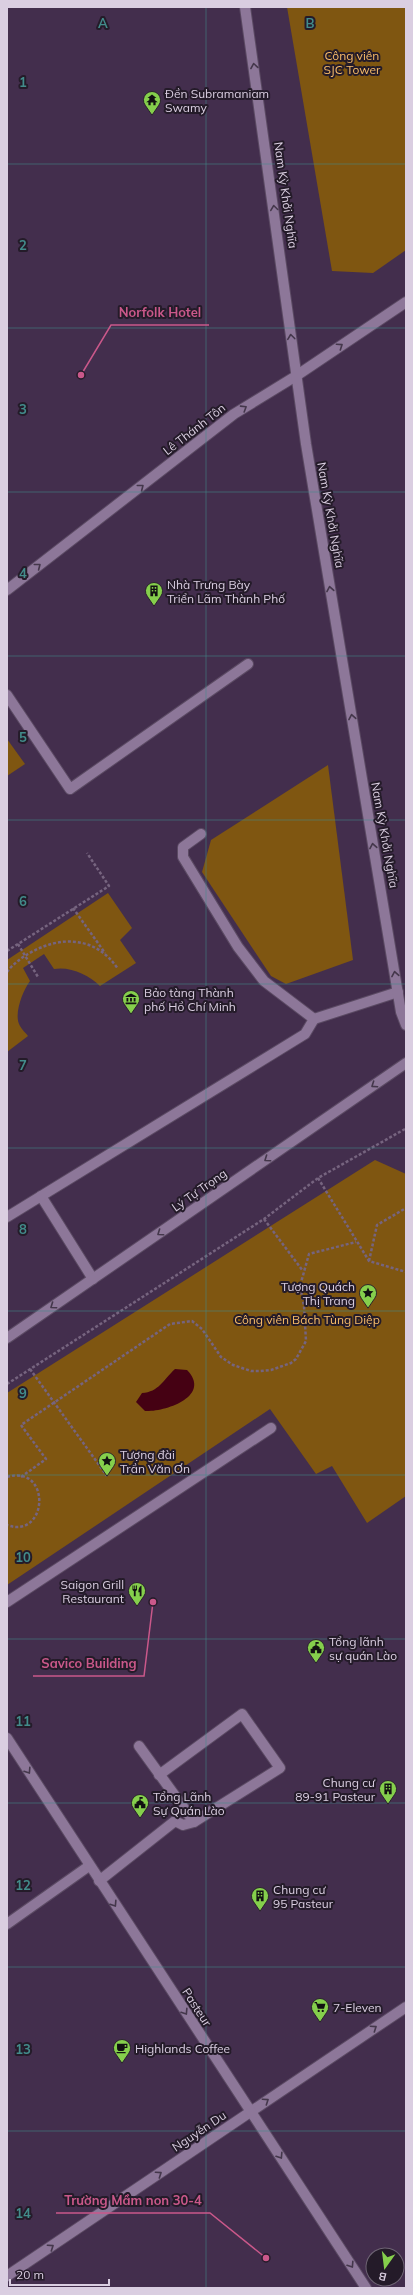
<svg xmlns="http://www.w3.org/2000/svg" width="413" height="2295" viewBox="0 0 413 2295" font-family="Mulish,sans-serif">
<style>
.green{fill:#7f5611}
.water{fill:#450113}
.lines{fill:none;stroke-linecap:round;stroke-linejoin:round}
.service-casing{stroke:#5b4a63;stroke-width:12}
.tertiary-casing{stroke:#5b4a63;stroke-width:12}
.secondary-casing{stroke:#5b4a63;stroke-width:12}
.path{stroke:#76647f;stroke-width:2.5;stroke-dasharray:3 2;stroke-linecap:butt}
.service{stroke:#8d7799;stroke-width:10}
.tertiary{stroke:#8d7799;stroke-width:10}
.secondary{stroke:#8d7799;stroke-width:10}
.oneway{stroke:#44374b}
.grid{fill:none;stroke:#428c8b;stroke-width:1;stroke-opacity:0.55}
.labels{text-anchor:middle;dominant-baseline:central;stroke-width:4;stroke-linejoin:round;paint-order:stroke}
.park-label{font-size:12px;fill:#f9bd6a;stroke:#241b29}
.poi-label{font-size:12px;fill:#dacee1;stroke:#241b29;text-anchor:start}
.street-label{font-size:12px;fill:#dacee1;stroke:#241b29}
.grid-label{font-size:13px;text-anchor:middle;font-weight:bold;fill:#428c8b;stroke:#241b29;stroke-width:4;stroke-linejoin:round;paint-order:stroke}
.leader{fill:none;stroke:#ca588a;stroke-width:1.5}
.callout-dot{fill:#ca588a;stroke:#241b29;stroke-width:1.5}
.callout-label{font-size:13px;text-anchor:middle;font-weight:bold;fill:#ca588a;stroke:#241b29;stroke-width:4;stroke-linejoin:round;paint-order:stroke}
</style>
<rect width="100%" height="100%" fill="#432e4d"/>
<g class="green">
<path d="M287,7H406V250L373,273L332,271Z"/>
<path d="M7,739L25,764L7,776Z"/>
<path d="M328,765L353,960L286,984L271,976L202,872L211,840Z"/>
<path d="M108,893L132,928L120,940L136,963L100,986C89,975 70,966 54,969L44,954L23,968L30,981C23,990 13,1015 20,1026C22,1030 26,1033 28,1036L7,1052V960Z"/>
<path d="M375,1160L406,1174V1496L367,1523L332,1466L316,1474L270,1409L7,1585V1393Z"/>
</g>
<path class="water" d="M175,1369L187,1370C212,1396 166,1412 145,1411L136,1402L142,1393C159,1392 163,1380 175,1369Z"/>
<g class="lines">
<defs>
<g id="service">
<path d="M7,695L70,789L248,664"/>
<path d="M314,1019L398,992"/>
<path d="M41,1196L93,1279"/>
<path d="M7,1217L305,1034L314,1019L264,981L238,947L183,857V847L201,834"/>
<path d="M7,1602L271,1428"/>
<path d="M139,1746L194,1822"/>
<path d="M99,1881L175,1821L183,1825L194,1822L280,1768L242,1714L159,1775"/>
<path d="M7,1924L89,1866"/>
</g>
<g id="tertiary">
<path d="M7,590L234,414L296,376L406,302"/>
<path d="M7,1338L406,1063"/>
<path d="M7,2276L406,2007"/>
</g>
<g id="secondary">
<path d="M245,7L306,444L401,1012L406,1025"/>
<path d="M7,1738L366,2288"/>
</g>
</defs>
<use href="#service" class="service-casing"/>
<use href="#tertiary" class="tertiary-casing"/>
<use href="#secondary" class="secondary-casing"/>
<g class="path">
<path d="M73,908L105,953"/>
<path d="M18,944L38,977"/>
<path d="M7,951L109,886L87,853"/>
<path d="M7,972C12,965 21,958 28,954C60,935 96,936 118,969"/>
<path d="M318,1178L369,1261L406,1272"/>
<path d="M264,1219L303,1271"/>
<path d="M369,1261L377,1225L406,1208"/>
<path d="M30,1369L107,1476"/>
<path d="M7,1384L264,1219L318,1178L405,1129L406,1131"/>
<path d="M7,1477C52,1464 48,1540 7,1525"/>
<path d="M21,1477L46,1459L21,1425L170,1324L192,1321L202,1329L221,1357L233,1365L251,1371H260L271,1370L291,1363L296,1359L306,1341L304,1306L300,1286L309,1254L356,1242"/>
</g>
<use href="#service" class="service"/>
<use href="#tertiary" class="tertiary"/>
<use href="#secondary" class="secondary"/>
</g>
<defs><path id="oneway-chevron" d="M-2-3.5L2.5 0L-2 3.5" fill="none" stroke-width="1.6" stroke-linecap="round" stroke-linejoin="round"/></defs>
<g class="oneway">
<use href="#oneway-chevron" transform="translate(254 66) rotate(-99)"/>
<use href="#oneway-chevron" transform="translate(274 208) rotate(-98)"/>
<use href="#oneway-chevron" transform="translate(291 337) rotate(-97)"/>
<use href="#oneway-chevron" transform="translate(340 346) rotate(-34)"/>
<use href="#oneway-chevron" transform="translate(244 408) rotate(-32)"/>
<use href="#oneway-chevron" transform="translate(141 487) rotate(-38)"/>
<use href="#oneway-chevron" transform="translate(38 566) rotate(-38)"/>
<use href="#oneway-chevron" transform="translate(330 589) rotate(-100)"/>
<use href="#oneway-chevron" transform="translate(352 717) rotate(-100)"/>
<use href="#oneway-chevron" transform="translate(373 846) rotate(-100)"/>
<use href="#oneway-chevron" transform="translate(395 974) rotate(-100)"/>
<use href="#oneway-chevron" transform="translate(374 1085) rotate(146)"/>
<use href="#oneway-chevron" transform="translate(267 1159) rotate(145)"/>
<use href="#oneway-chevron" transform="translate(160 1233) rotate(145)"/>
<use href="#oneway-chevron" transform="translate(53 1306) rotate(145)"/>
<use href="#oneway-chevron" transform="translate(28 1771) rotate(57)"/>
<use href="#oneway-chevron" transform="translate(114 1904) rotate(57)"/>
<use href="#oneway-chevron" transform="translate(185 2012) rotate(57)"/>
<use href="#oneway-chevron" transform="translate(374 2028) rotate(-34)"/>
<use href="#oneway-chevron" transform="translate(266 2101) rotate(-34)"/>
<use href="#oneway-chevron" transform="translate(280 2156) rotate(57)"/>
<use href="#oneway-chevron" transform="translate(159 2174) rotate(-34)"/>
<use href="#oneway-chevron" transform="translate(51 2247) rotate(-34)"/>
<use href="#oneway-chevron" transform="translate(351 2265) rotate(57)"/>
</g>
<path class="grid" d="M206,7V2288M7,164H406M7,328H406M7,492H406M7,656H406M7,820H406M7,984H406M7,1148H406M7,1311H406M7,1475H406M7,1639H406M7,1803H406M7,1967H406M7,2131H406"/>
<defs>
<symbol id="temple-pin" viewBox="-11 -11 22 30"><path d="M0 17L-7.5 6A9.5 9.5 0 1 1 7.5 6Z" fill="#85cf4c" stroke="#241b29"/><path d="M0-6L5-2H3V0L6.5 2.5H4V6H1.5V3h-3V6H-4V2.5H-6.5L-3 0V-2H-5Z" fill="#111"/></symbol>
<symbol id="building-pin" viewBox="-11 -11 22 30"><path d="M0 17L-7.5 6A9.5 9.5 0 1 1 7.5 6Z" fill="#85cf4c" stroke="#241b29"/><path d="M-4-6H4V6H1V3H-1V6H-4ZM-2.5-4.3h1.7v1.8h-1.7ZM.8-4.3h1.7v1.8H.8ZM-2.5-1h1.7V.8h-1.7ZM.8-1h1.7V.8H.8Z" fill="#111"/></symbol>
<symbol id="museum-pin" viewBox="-11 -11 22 30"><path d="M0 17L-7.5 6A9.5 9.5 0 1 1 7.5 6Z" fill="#85cf4c" stroke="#241b29"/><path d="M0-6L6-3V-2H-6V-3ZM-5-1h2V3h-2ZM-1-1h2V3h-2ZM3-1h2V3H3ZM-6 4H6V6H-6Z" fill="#111"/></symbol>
<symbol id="sight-pin" viewBox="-11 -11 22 30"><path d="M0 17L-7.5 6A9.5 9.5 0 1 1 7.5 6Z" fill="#85cf4c" stroke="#241b29"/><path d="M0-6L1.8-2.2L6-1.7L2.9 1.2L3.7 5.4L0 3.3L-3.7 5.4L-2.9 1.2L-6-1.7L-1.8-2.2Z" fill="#111"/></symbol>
<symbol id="restaurant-pin" viewBox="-11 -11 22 30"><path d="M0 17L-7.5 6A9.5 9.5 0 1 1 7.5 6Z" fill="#85cf4c" stroke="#241b29"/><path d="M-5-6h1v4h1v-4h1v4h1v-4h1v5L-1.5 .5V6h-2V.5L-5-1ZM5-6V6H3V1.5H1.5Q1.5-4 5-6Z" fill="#111"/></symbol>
<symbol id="civic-pin" viewBox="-11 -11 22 30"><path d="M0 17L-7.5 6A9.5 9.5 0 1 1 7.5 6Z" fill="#85cf4c" stroke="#241b29"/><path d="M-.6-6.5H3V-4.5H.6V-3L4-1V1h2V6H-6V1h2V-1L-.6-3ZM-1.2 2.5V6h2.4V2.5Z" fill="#111"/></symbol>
<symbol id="supermarket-pin" viewBox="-11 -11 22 30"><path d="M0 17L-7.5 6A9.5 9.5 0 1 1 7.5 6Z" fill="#85cf4c" stroke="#241b29"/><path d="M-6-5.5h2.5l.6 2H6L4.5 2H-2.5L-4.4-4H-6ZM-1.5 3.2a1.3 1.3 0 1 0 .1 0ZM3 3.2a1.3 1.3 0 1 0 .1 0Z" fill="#111"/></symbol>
<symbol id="cafe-pin" viewBox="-11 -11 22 30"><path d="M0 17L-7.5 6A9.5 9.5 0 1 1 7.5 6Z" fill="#85cf4c" stroke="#241b29"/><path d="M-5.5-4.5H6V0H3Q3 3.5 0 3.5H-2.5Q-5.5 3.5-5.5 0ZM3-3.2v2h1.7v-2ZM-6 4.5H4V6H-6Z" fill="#111"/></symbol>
</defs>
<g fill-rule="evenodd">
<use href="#temple-pin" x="142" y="90" width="20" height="27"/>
<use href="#building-pin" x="144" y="581" width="20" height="27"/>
<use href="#museum-pin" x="121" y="989" width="20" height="27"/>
<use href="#sight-pin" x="358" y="1283" width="20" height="27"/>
<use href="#sight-pin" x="97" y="1451" width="20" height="27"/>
<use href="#restaurant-pin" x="127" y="1581" width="20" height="27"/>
<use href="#civic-pin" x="306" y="1638" width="20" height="27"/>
<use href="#building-pin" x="378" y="1779" width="20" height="27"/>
<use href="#civic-pin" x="130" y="1793" width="20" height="27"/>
<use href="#building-pin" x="250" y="1886" width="20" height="27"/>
<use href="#supermarket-pin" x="310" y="1997" width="20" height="27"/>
<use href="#cafe-pin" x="112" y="2038" width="20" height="27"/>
</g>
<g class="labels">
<g class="park-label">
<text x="352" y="55">Công viên<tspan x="352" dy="14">SJC Tower</tspan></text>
<text x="307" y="1319">Công viên Bách Tùng Diệp</text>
</g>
<g class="poi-label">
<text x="165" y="93">Đền Subramaniam<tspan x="165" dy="14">Swamy</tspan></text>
<text x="167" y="584">Nhà Trưng Bày<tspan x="167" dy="14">Triển Lãm Thành Phố</tspan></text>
<text x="144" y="992">Bảo tàng Thành<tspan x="144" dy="14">phố Hồ Chí Minh</tspan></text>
<text x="355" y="1286" text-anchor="end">Tượng Quách<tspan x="355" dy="14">Thị Trang</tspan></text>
<text x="120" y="1454">Tượng đài<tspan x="120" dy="14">Trần Văn Ơn</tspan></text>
<text x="124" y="1584" text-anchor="end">Saigon Grill<tspan x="124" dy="14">Restaurant</tspan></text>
<text x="329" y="1641">Tổng lãnh<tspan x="329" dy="14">sự quán Lào</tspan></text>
<text x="375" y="1782" text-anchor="end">Chung cư<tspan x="375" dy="14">89-91 Pasteur</tspan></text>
<text x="153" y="1796">Tổng Lãnh<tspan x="153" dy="14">Sự Quán Lào</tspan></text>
<text x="273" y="1889">Chung cư<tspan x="273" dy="14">95 Pasteur</tspan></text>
<text x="333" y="2007">7-Eleven</text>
<text x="135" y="2048">Highlands Coffee</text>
</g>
<g class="street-label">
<text transform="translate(286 195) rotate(82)">Nam Kỳ Khởi Nghĩa</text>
<text transform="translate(194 429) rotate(-38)">Lê Thánh Tôn</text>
<text transform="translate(331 515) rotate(80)">Nam Kỳ Khởi Nghĩa</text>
<text transform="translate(385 835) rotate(80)">Nam Kỳ Khởi Nghĩa</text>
<text transform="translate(199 1190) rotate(-35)">Lý Tự Trọng</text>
<text transform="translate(197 2007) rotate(57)">Pasteur</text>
<text transform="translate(199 2131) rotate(-34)">Nguyễn Du</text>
</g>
</g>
<g class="grid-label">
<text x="103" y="28">A</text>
<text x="310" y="28">B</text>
<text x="23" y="87">1</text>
<text x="23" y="250">2</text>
<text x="23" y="414">3</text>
<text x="23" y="578">4</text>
<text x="23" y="742">5</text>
<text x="23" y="906">6</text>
<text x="23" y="1070">7</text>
<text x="23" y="1234">8</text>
<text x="23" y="1398">9</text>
<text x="23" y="1562">10</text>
<text x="23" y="1726">11</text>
<text x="23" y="1890">12</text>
<text x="23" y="2054">13</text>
<text x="23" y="2218">14</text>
</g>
<path class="leader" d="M81 375L111 325H209M153 1602L144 1676H33M266 2258L210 2213H56"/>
<g class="callout-dot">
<circle cx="81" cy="375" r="4"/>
<circle cx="153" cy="1602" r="4"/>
<circle cx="266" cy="2258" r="4"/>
</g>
<g class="callout-label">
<text x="160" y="317">Norfolk Hotel</text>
<text x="89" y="1668">Savico Building</text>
<text x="133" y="2205">Trường Mầm non 30-4</text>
</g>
<rect width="413" height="2295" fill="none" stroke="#dacee1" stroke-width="16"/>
<g transform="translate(385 2267) rotate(194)"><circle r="19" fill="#241b29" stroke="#6d6373"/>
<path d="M0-3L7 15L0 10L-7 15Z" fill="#85cf4c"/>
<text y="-6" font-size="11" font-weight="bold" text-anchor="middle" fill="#dacee1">B</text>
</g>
<path d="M10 2279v6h99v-6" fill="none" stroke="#dacee1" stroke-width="2"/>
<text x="16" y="2279" font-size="12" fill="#dacee1" stroke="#241b29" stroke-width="3" paint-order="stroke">20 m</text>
</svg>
